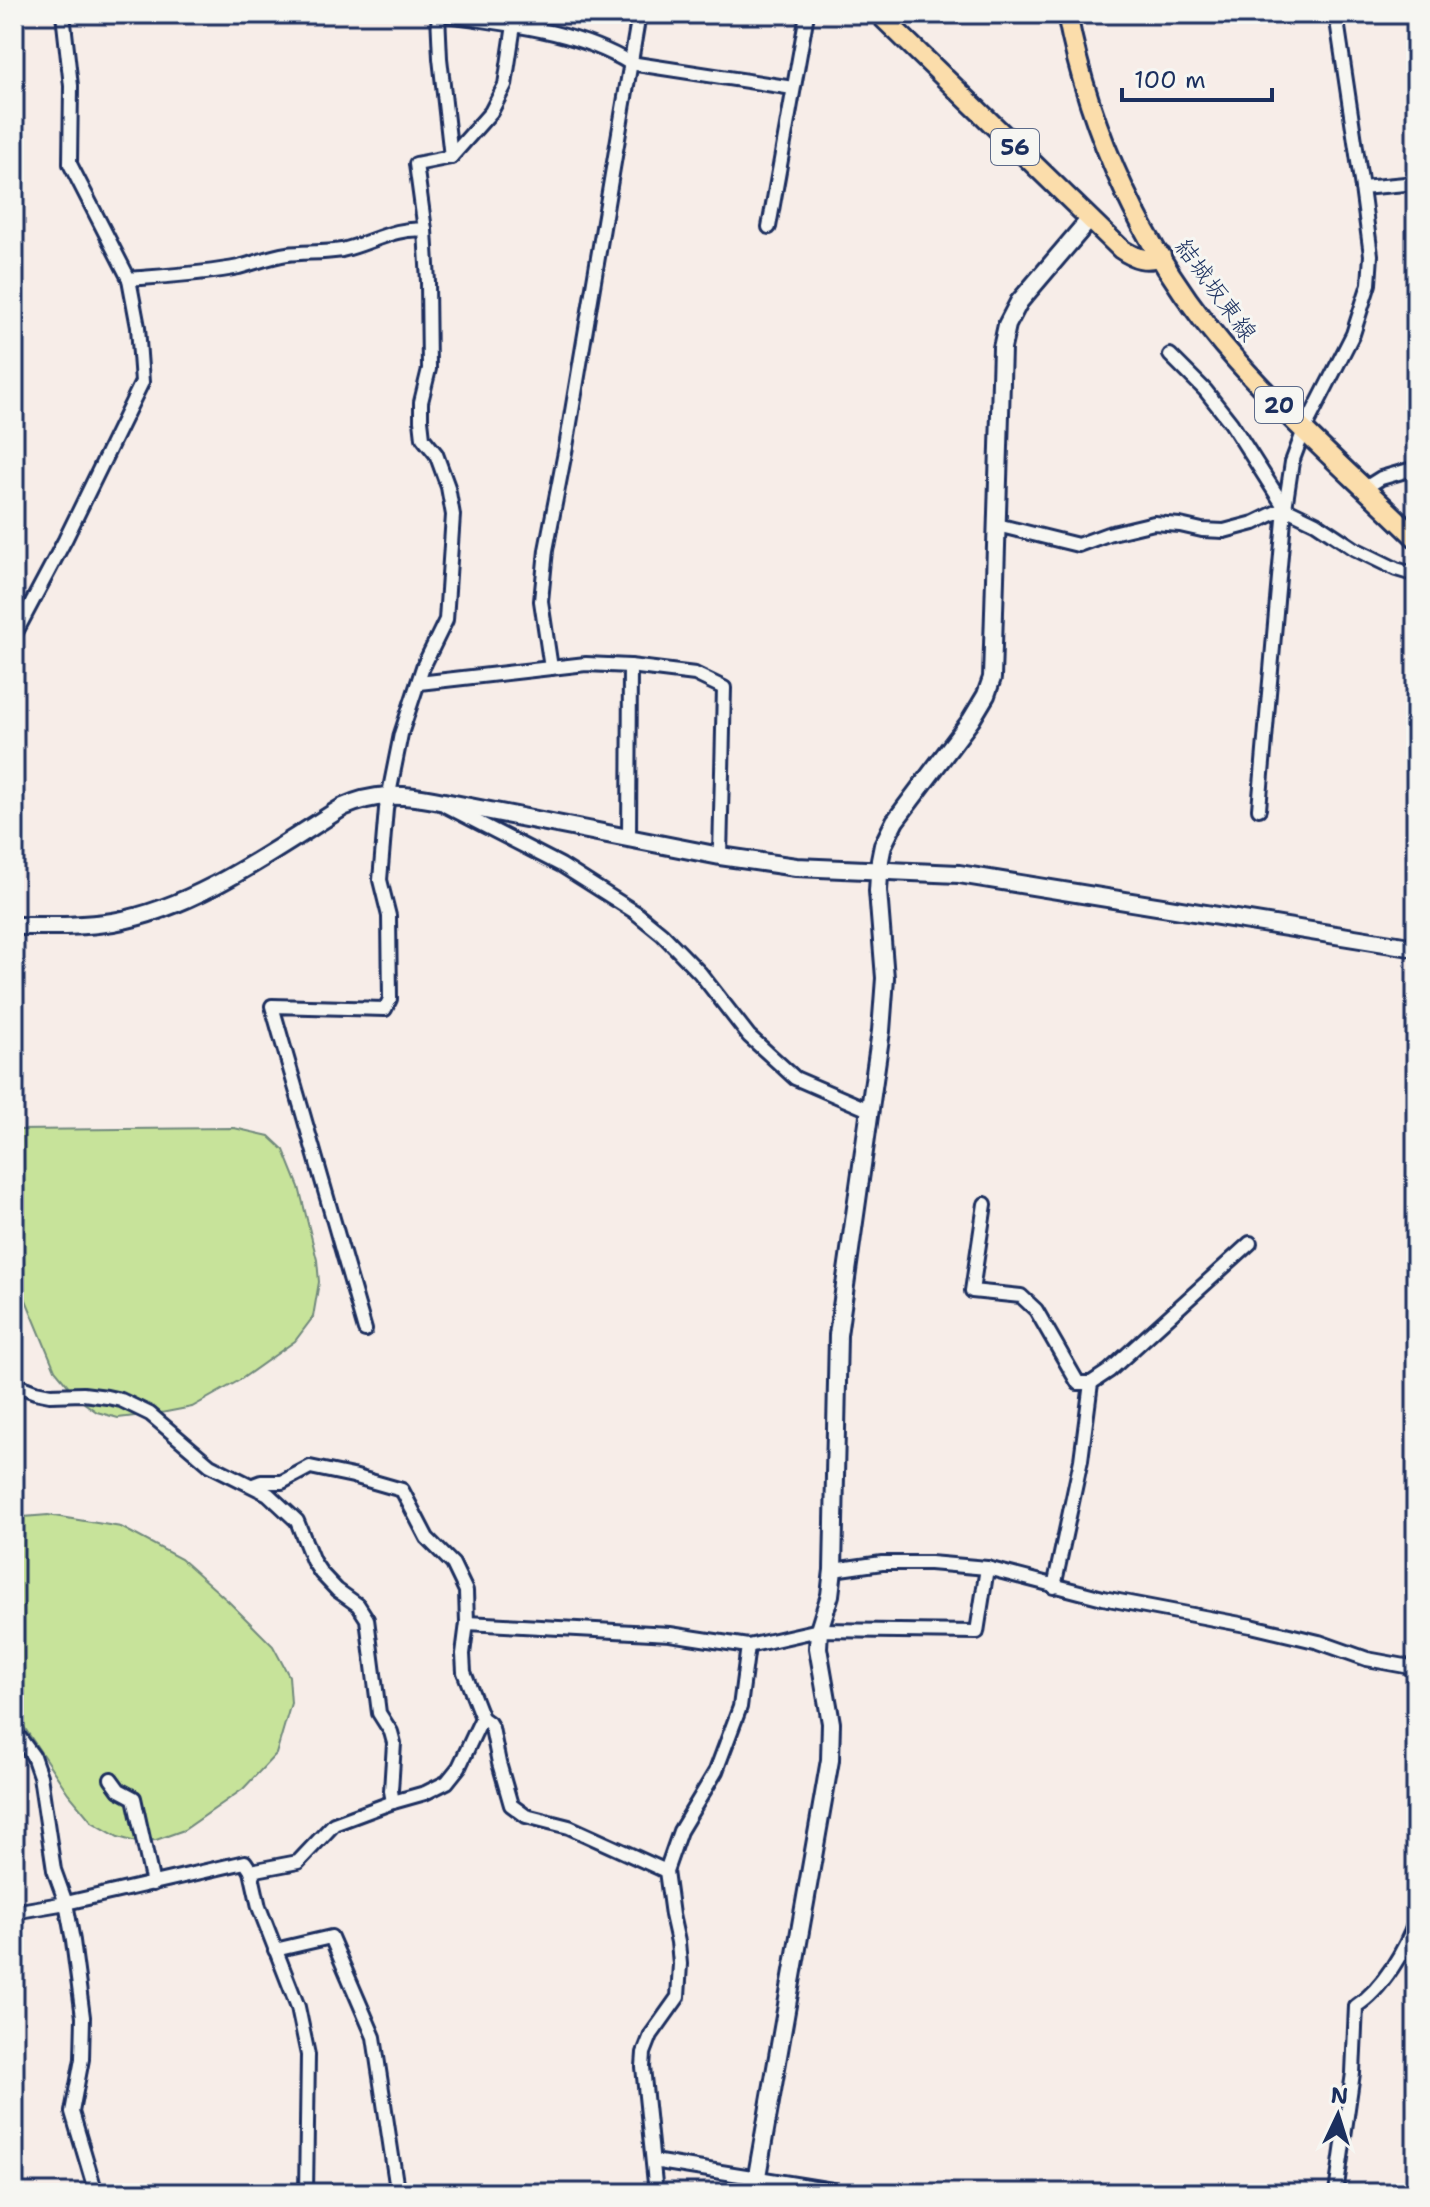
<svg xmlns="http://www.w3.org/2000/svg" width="1430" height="2207" viewBox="0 0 1430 2207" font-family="'Shantell Sans','Klee One',sans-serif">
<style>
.green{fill:#c7e39a;stroke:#71897c;stroke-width:2}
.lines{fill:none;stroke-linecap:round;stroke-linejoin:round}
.street-casing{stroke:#1b2f5e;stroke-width:18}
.secondary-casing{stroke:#1b2f5e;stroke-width:22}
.primary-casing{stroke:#1b2f5e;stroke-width:24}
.street{stroke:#f6f6f2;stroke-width:12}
.secondary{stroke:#f6f6f2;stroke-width:16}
.primary{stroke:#fbddab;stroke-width:18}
.labels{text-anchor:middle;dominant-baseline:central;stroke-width:6;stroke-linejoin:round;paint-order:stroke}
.shield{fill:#f6f6f2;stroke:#5d6b8a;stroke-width:2}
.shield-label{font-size:22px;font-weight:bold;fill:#1b2f5e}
.street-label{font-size:24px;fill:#1b2f5e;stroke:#f6f6f2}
</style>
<rect width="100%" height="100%" fill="#f7ede8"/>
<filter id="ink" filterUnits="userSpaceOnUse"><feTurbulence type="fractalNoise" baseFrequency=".0125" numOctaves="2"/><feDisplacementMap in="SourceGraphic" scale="16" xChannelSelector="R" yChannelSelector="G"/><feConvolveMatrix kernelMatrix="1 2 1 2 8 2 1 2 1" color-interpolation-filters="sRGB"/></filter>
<g filter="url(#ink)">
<g class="green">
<path d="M234,1128L269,1136L284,1150L299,1187L317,1260L319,1282L313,1317L295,1341L240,1380L192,1407L161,1413L118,1418L97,1412L80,1400L55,1370L14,1271V1130Z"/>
<path d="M48,1515L121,1527L181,1559L228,1601L273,1646L289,1676L291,1703L276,1754L243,1789L184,1830L156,1840L136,1842L118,1837L92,1822L68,1793L14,1712V1524L23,1517Z"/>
</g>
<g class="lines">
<defs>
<g id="street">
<path d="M438,14L440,58L451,157"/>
<path d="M441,14C505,24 574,29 630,63L793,88"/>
<path d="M1362,188L1416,183"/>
<path d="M769,227L807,14"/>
<path d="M129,279C166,276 203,274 239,267C255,263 271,256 287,254C305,252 324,253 342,250C369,244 397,226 425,230"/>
<path d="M1170,355L1205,390L1231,423L1285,508L1316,523L1355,549L1396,569L1416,575"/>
<path d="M1365,488L1381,478L1416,468"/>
<path d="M997,525L1078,545L1108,534L1154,523L1180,525L1202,530L1224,531L1254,523L1285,508"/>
<path d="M14,636L65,540L142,382L138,327L129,279L70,164L71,86L63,14"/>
<path d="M630,666L695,674L724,688L720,856"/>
<path d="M551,668L541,601L546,550L566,447L639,14"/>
<path d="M419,683L586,664L630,666L629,839"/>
<path d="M446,806L561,865L635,912L662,934L700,973L749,1036L795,1078L869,1110"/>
<path d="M1259,809L1285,508L1292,462L1304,430L1353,334L1369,284L1371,255L1362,188L1336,14"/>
<path d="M985,1204L972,1291L1021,1296L1036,1310L1078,1383H1091L1109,1371L1250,1243"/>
<path d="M365,1330L272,1006L385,1009L390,999L389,916L380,880L386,809L401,734L423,667L446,620L453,515L448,487L436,454L423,438L421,420V402L429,369L428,282L425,230L416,164L451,157L491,112L505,85L514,25"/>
<path d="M14,1384L35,1392L50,1395L83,1394L107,1397L121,1400L150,1414L210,1465L268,1494L297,1521L313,1561L321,1573L337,1590L358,1605L367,1619L379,1713L391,1732L394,1743L391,1791L393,1802"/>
<path d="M253,1485L261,1482H282L310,1467L353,1476L402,1490L427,1538L453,1564L466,1591L467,1623L463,1654L464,1672L482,1718L489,1723L492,1728L499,1763L511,1805L526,1816L569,1827L666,1871"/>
<path d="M833,1570L882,1563H930L987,1568L1103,1598L1251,1626L1319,1642L1367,1659L1416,1668"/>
<path d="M1054,1587L1081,1460L1091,1383"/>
<path d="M467,1623L670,1634L748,1646L819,1630L977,1632L987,1568"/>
<path d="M14,1730L33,1756L40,1776L54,1870L66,1903L73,1941L83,2017L82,2059L72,2112L96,2193"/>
<path d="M111,1779L119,1790L134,1798L153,1884"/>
<path d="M251,1871L298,1862L334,1824L393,1802L425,1793L447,1782L459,1767L482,1718"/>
<path d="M14,1912L66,1903L245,1862L251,1871L259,1907L298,2007L308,2055L306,2193"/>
<path d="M275,1950L331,1937L374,2037L396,2183L400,2193"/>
<path d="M653,2161L851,2193"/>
<path d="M656,2193L643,2067L644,2053L651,2035L678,1997L680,1964L678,1942L672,1915L666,1871L680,1831L716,1771L740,1707L748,1646"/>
<path d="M1336,2193L1353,2073L1356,2006C1382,1990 1406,1949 1416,1920"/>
</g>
<g id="secondary">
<path d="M14,926C47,926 80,927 113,922C195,908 273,851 343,807C374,793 401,794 434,800L720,856L796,867L959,874L1416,948"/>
<path d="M754,2193L830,1760L831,1723L818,1648L819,1630L830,1595L833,1570L838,1335L881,1031L885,978L878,891L880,860L883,845L895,821L971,720L986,695L992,678L1002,348L1007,325L1019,302L1089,220"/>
</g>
<g id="primary">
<path d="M879,14L1121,249C1134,258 1146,262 1161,256"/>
<path d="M1067,14C1090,134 1144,252 1223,345C1282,414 1351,474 1416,538"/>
</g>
</defs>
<use href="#street" class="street-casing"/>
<use href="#secondary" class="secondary-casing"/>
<use href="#primary" class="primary-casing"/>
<use href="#street" class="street"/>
<use href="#secondary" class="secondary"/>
<use href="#primary" class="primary"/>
</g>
</g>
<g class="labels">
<g class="shield">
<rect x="991" y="129" width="48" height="36" rx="6"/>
<rect x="1255" y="387" width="48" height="36" rx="6"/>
</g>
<g class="shield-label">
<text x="1015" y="147">56</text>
<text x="1279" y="405">20</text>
</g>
<g class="street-label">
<text transform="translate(1216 290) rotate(54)">結城坂東線</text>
</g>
</g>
<rect width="1430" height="2207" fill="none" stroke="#f6f6f2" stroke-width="48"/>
<rect x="24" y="24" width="1382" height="2159" fill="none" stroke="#1b2f5e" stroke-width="3" filter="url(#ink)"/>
<g transform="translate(1338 2115) rotate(4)" stroke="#f6f6f2" stroke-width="6" paint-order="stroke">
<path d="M0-6L14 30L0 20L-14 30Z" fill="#1b2f5e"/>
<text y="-12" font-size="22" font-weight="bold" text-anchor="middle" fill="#1b2f5e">N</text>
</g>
<path d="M1122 88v12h150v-12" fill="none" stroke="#1b2f5e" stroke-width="4"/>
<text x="1134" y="88" font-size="24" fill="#1b2f5e" stroke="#f6f6f2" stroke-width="6" paint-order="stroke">100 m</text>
</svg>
